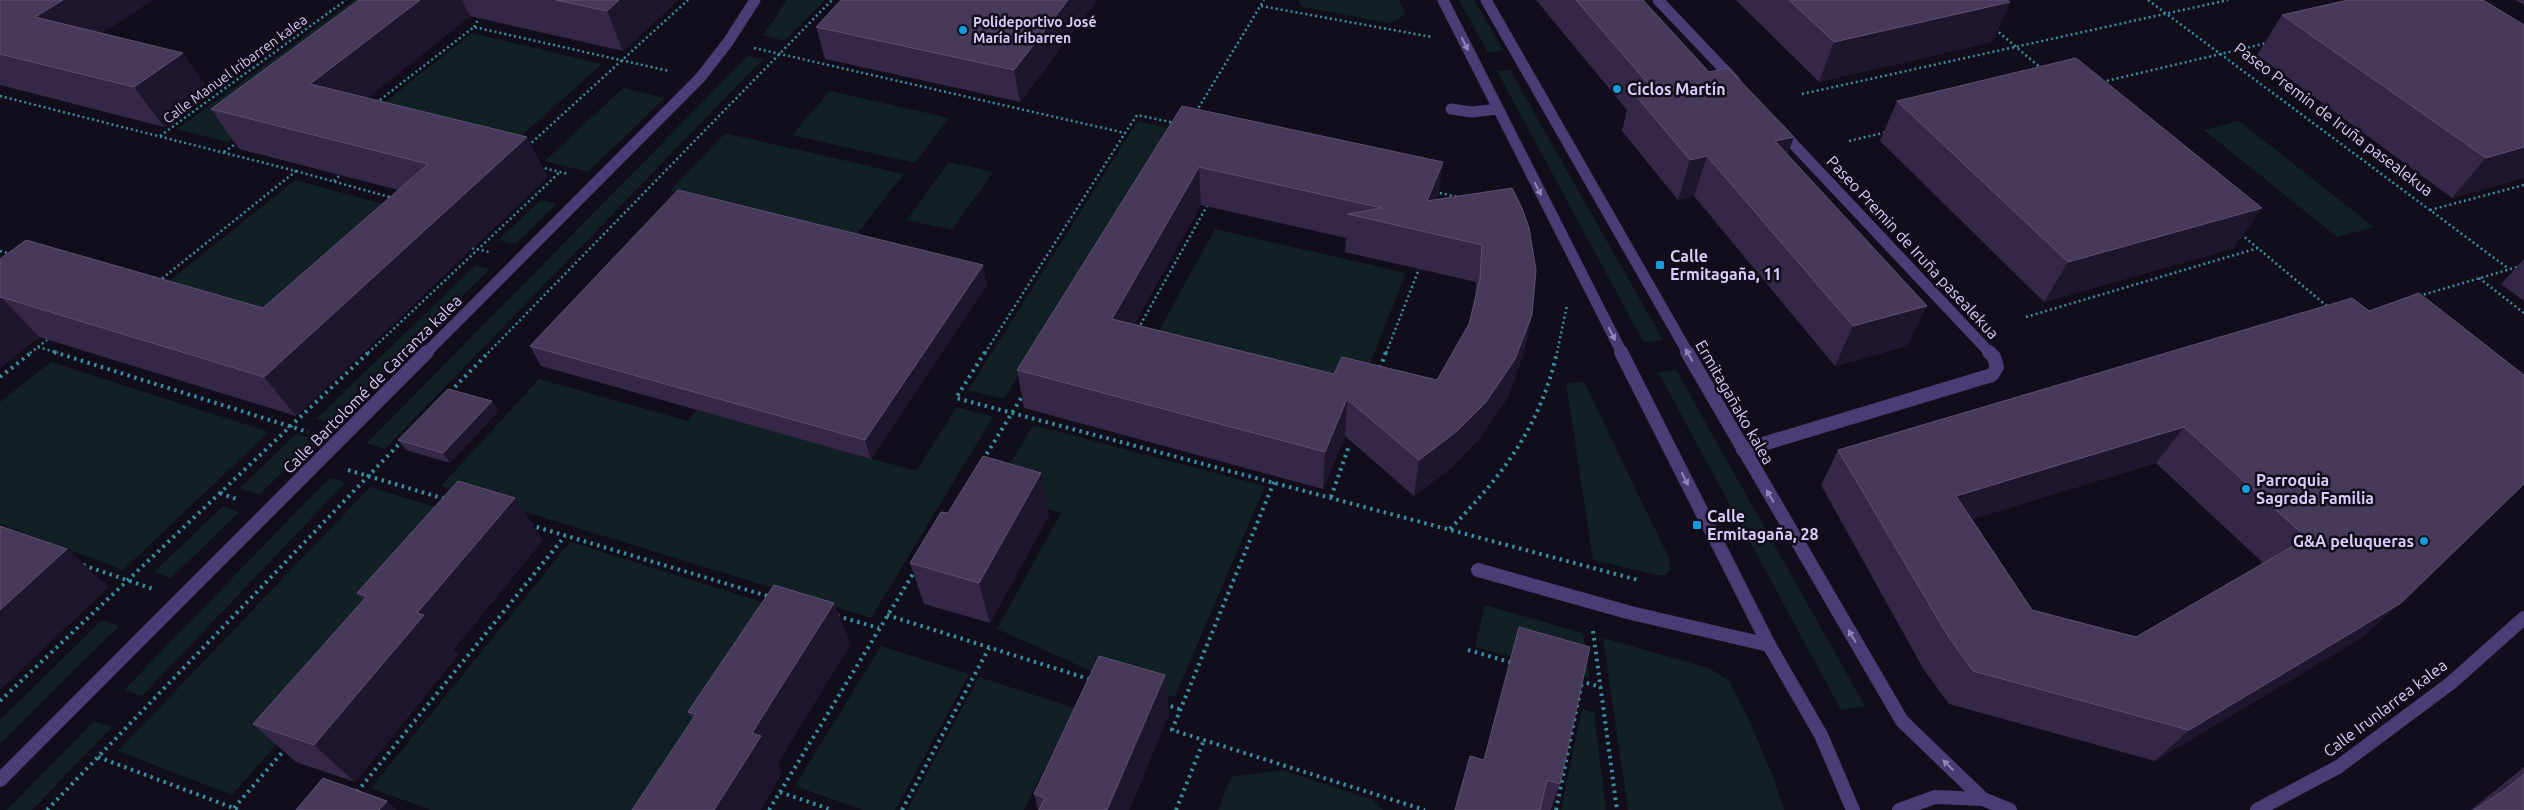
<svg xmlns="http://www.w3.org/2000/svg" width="2524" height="810" viewBox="0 0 2524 810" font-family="Ubuntu,sans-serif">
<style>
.green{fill:#102024}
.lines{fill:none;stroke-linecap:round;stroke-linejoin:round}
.path-far1{stroke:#3890a1;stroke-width:2.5;stroke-dasharray:2 3;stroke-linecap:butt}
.path{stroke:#3890a1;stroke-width:4;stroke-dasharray:2.5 4.5;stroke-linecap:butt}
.service-far1{stroke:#4b3c75;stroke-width:11}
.service{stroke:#4b3c75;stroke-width:14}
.pedestrian-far1{stroke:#4b3c75;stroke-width:11}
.pedestrian{stroke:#4b3c75;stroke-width:14}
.minor-far1{stroke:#4b3c75;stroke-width:11}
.minor{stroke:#4b3c75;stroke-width:14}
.tertiary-far1{stroke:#4b3c75;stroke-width:11}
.tertiary{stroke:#4b3c75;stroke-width:14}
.wall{fill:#352747;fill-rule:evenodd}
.shaded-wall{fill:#1f152d}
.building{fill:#46395a;stroke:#5e5073;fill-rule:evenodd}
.oneway{fill:#9384b8}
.poi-dot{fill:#169cdb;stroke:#120d1a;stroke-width:2}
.labels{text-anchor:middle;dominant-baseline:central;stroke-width:5;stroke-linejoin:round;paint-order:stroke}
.far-poi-label{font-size:14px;font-weight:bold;fill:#dbcbfa;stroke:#120d1a;text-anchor:start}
.far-street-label{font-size:14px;fill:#dbcbfa;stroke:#120d1a}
.poi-label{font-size:16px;font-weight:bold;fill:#dbcbfa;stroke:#120d1a;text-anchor:start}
.street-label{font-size:16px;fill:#dbcbfa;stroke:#120d1a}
</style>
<rect width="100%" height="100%" fill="#120d1a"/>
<g class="green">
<path d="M354,0L414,1L227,142L177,129Z"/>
<path d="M787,0H825L784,41L763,35Z"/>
<path d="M1298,0H1399L1405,14L1394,22H1382L1303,7Z"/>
<path d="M1459,0H1474L1503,50L1488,53Z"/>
<path d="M472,33L602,64L510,146L374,111Z"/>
<path d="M748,56L763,59L385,449L367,443Z"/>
<path d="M1510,70L1663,340L1644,343L1497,71Z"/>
<path d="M623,88L665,98L588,172L545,161Z"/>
<path d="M830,91L949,118L915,163L792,135Z"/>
<path d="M1138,121L1169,128L1004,399L968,390Z"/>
<path d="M2239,121L2374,227L2337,237L2204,130Z"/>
<path d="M725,133L904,174L855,236L670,191Z"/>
<path d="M949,162L993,172L952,230L907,220Z"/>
<path d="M295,180L413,212L283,327L158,290Z"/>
<path d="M541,200L557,204L516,244L498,240Z"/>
<path d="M1215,229L1406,273L1360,389L1155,338Z"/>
<path d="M476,265L490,269L331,423L316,419Z"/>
<path d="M51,362L269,432L123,570L0,524V402Z"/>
<path d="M1676,370L1865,706L1841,710L1658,372Z"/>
<path d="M539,379L688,421L697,410L916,471L957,407L993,417L871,618L441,486Z"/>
<path d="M1584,382L1668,556L1671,568L1666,575H1657L1593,560L1566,383Z"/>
<path d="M1033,425L1265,486L1175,697L1105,677L997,629L1061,513L993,493Z"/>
<path d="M296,434L316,440L259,495L240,488Z"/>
<path d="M329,478L346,482L142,696L124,690Z"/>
<path d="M370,487L474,519L232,795L118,751Z"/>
<path d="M223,506L239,512L171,578L154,572Z"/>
<path d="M570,542L782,608L648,810H431L371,788Z"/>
<path d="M1485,605L1583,633L1589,678L1475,647Z"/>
<path d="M102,620L119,626L0,744V720Z"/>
<path d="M1603,638L1709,668L1729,681L1750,722L1774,779L1784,810H1628Z"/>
<path d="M881,646L969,674L895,810H863L795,786Z"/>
<path d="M979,677L1074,708L1024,810H907Z"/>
<path d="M1582,709L1594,713L1606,810H1561Z"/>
<path d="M94,721L112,727L32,810H7Z"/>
<path d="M1282,770L1373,800L1383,810H1218L1231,777Z"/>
</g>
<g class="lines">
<g class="path-far1">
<path d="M2148,0L2509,269"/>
<path d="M1261,6L1432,37"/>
<path d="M474,27L479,18"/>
<path d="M1995,29L2042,69"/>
<path d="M754,48L1125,133L1137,115L1175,123"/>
<path d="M2102,82L2267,43"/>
<path d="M1802,94L2228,0"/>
<path d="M0,96L296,171L159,281"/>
<path d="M376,103L474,27L669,71"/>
<path d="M1196,112L1264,0"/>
<path d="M160,136L346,0"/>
<path d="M1849,141L1887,132"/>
<path d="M528,146L688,0"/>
<path d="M224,152L237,143"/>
<path d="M540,167L568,174"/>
<path d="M296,171L393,198"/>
<path d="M334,181L340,175"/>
<path d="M1435,192L1458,197"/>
<path d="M2430,210L2524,185"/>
<path d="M2241,234L2328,307"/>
<path d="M472,248L489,252"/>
<path d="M0,251L11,254"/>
<path d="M2479,278L2524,313"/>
<path d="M2419,296L2524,265"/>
<path d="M2026,317L2258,248"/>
<path d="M1138,329L1207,206"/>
<path d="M38,347L58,353"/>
<path d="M30,353L47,340"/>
<path d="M368,353L560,172"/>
<path d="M488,353L832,0"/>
<path d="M985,353L1125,133"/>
<path d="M1386,353L1419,269"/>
<path d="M1557,353L1567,305"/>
</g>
<g class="path">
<path d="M54,352L308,432"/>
<path d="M985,352L956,398L1638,580"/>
<path d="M1380,368L1386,352"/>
<path d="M0,377L32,352"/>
<path d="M450,392L489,352"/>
<path d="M983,460L1023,395"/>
<path d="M348,470L445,499"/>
<path d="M1274,482L1172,730L1425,810"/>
<path d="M220,493L239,500"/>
<path d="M1331,497L1349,446"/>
<path d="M530,525L771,597"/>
<path d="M1450,529C1503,475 1540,427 1557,352"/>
<path d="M83,565L153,589"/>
<path d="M887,615L1092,680"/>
<path d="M837,616L879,628"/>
<path d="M1593,631L1617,810"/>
<path d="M1468,650L1513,663"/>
<path d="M1580,681L1601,687"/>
<path d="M0,701L369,352"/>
<path d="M1164,704L1179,709"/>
<path d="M98,757L239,810"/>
<path d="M357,792L565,536"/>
<path d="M780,792L832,810"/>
<path d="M234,808L286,748"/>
<path d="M47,810L402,441"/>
<path d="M769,810L916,569"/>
<path d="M902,810L989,648"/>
<path d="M1176,810L1204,740"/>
<path d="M1556,810L1582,682"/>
</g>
<path class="service-far1" d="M1451,109L1472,112L1498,109"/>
<path class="service" d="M1478,570L1631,613L1769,645"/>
<path class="pedestrian-far1" d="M426,353L700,78L728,42L755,0"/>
<path class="pedestrian" d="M0,780L427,352"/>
<g class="minor-far1">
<path d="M1658,0L1735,81"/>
<path d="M1781,131L1990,353"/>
</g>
<path class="minor" d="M1743,450L1992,375L1997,367L1994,357L1989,352"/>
<g class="tertiary-far1">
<path d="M1443,0L1622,353"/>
<path d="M1486,0L1688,353"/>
</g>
<g class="tertiary">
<path d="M1621,352L1769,645L1821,735L1853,810"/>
<path d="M1687,352L1902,721L1983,799"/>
<path d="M1899,810L1935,797L1983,799L2010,810"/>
<path d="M2257,810L2338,767L2451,683L2524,618"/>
</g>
</g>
<g class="wall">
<path d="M0,0L102,33L211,93L164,127L0,85Z"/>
<path d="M359,0H678L623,51L470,16L367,98L527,137L547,177L296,416L39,337L0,368V259L263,308L398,190L239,149L211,109Z"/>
<path d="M1097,0L1020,102L825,59L816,27Z"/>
<path d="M1536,0H1643L1709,72L1787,154L1907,346L1835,366L1694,196L1678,200L1622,131L1627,110Z"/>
<path d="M1736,0H2007L2010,2L1992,42L1819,82Z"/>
<path d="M2515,0H2524V5Z"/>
<path d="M2282,15L2524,178L2452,198L2257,55Z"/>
<path d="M1897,101L2234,248L2044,302L1880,141Z"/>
<path d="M1182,106L1438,199L1512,188L1532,315L1524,352L1508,397L1479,439L1451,468L1414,496L1345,436L1323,489L1024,408L1017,370ZM1201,205L1346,238L1345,252L1476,282L1475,300L1469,324L1437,380L1334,374L1134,324Z"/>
<path d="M2524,259V301L2501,284Z"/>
<path d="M987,284L871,459L541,366L530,346Z"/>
<path d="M2352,298L2363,637L2155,761L1949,704L1924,670L1821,485L1838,450ZM2156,463L2263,563L2136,637L2032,610L1972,519Z"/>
<path d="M492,401L498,411L450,463L406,450L398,440Z"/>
<path d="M948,513L1049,515L990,623L924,604L910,563Z"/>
<path d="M543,540L453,650L458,655L355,782L296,762L253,724L364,600L357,593Z"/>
<path d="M851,643L777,764L782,773L760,810H632L693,719L688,712Z"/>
<path d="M1165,675L1169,714L1129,810H1038L1034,794Z"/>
<path d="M1470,756L1560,784L1551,810H1455Z"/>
<path d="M2524,767V810H2471Z"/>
</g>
<g class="shaded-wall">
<path d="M63,0H153L66,57L35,17Z"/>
<path d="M420,0H462L470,16L335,124L310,84Z"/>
<path d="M619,0H678L623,51L607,11Z"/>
<path d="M1068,0H1097L1020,102L1014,70Z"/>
<path d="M2010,2L1992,42L1819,82L1834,42Z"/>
<path d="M183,53L211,93L164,127L134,87Z"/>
<path d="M527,137L547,177L296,416L264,377Z"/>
<path d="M1794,137L1779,177L1775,141Z"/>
<path d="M2524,147V178L2452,198L2486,158Z"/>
<path d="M1707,156L1694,196L1678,200L1690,160Z"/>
<path d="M1443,162L1438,200L1427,201Z"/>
<path d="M1199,167L1201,205L1116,356L1112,319Z"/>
<path d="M2262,208L2234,248L2044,302L2068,262Z"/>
<path d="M983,265L987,284L871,459L865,440Z"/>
<path d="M1,297L39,337L0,368V298Z"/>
<path d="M1927,306L1907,346L1835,366L1853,326Z"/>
<path d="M1532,315L1524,352L1508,397L1479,439L1451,468L1414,496L1419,460Z"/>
<path d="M1347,399L1345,436L1323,489L1325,452Z"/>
<path d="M492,401L498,411L450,463L443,453Z"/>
<path d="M2184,427L2156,463L1934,531L1956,496Z"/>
<path d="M1041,473L1049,515L990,623L979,583Z"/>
<path d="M515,498L543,540L453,650L458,655L355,782L314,745L417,613Z"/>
<path d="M67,549L109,587L0,690V610Z"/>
<path d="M834,603L851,643L777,764L782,773L760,810H714L752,733Z"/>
<path d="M2401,603L2363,637L2155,761L2189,730Z"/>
<path d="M1165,675L1169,714L1129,810H1107Z"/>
<path d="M387,801L397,810H379Z"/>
</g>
<g class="building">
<path d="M0,0H63L35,17L183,53L134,87L0,54Z"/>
<path d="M359,0H420L310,84L527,137L264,377L1,297L0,298V259L26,240L263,308L428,164L211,109Z"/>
<path d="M556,0H619L607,11Z"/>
<path d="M841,0H1068L1014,70L816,27Z"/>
<path d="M1576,0H1643L1709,72L1728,68L1794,137L1775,141L1927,306L1853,326L1707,156L1690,160L1632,91L1651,87Z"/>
<path d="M1789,0H2007L2010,2L1834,42Z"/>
<path d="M2348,0H2483L2524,25V147L2486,158L2282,15Z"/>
<path d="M2076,58L2262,208L2068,262L1897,101Z"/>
<path d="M1182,106L1443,162L1427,201L1512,188L1522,208L1529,228L1536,270L1532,315L1515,359L1486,402L1457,431L1419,460L1347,399L1325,452L1017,370ZM1199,167L1382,208L1348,214L1482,245L1480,279L1469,324L1437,380L1342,357L1334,374L1112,319Z"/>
<path d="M678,190L983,265L865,440L530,346Z"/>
<path d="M2419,293L2524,375V484L2401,603L2189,730L1973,671L1948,636L1838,450L2352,298L2369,311ZM2184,427L2307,538L2136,637L2032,610L1956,496Z"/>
<path d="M448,389L492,401L443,453L398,440Z"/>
<path d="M983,456L1041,473L979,583L910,563L941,512L948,513Z"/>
<path d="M458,481L515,498L417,613L424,615L314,745L253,724L367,596L357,593Z"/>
<path d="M0,526L67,549L0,610Z"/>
<path d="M774,585L834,603L752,733L761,736L714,810H632L696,714L688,712Z"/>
<path d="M1519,627L1590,647L1560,784L1547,780L1540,810H1455L1470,756L1484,760Z"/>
<path d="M1099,656L1165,675L1107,810H1039L1045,798L1034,794Z"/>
<path d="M2524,774V810H2474L2502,792Z"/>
<path d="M323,778L387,801L379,810H296Z"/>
</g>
<defs><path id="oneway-solid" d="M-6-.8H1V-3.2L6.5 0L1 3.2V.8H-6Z" transform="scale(1.25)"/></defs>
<g class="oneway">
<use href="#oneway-solid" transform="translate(1465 44) rotate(63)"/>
<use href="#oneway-solid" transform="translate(1538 189) rotate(63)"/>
<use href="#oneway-solid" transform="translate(1612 334) rotate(63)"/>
<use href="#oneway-solid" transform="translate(1689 355) rotate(-120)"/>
<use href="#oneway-solid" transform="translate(1685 479) rotate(63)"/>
<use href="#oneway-solid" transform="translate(1770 496) rotate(-120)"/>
<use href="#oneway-solid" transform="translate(1852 636) rotate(-120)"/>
<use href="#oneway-solid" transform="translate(1948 765) rotate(-136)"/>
</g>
<g class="poi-dot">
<circle cx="963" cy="30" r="5"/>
<circle cx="1617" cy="89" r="5"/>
<rect x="1655" y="260" width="10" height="10" rx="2.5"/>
<circle cx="2246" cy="489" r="5"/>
<rect x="1692" y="520" width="10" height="10" rx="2.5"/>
<circle cx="2424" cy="541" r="5"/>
</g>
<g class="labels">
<g class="far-poi-label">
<text x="973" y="22">Polideportivo José<tspan x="973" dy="16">María Iribarren</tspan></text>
</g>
<g class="far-street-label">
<text transform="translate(235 69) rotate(-36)">Calle Manuel Iribarren kalea</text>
</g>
<g class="poi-label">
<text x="1627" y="89">Ciclos Martín</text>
<text x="1670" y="256">Calle<tspan x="1670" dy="18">Ermitagaña, 11</tspan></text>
<text x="2256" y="480">Parroquia<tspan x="2256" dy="18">Sagrada Familia</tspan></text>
<text x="1707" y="516">Calle<tspan x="1707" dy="18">Ermitagaña, 28</tspan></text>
<text x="2414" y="541" text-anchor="end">G&amp;A peluqueras</text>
</g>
<g class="street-label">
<text transform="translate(2334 119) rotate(37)">Paseo Premin de Iruña pasealekua</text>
<text transform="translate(1913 247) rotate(47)">Paseo Premin de Iruña pasealekua</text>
<text transform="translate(372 384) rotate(-45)">Calle Bartolomé de Carranza kalea</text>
<text transform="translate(1735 402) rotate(60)">Ermitagañako kalea</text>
<text transform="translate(2385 708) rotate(-37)">Calle Irunlarrea kalea</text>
</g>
</g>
</svg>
